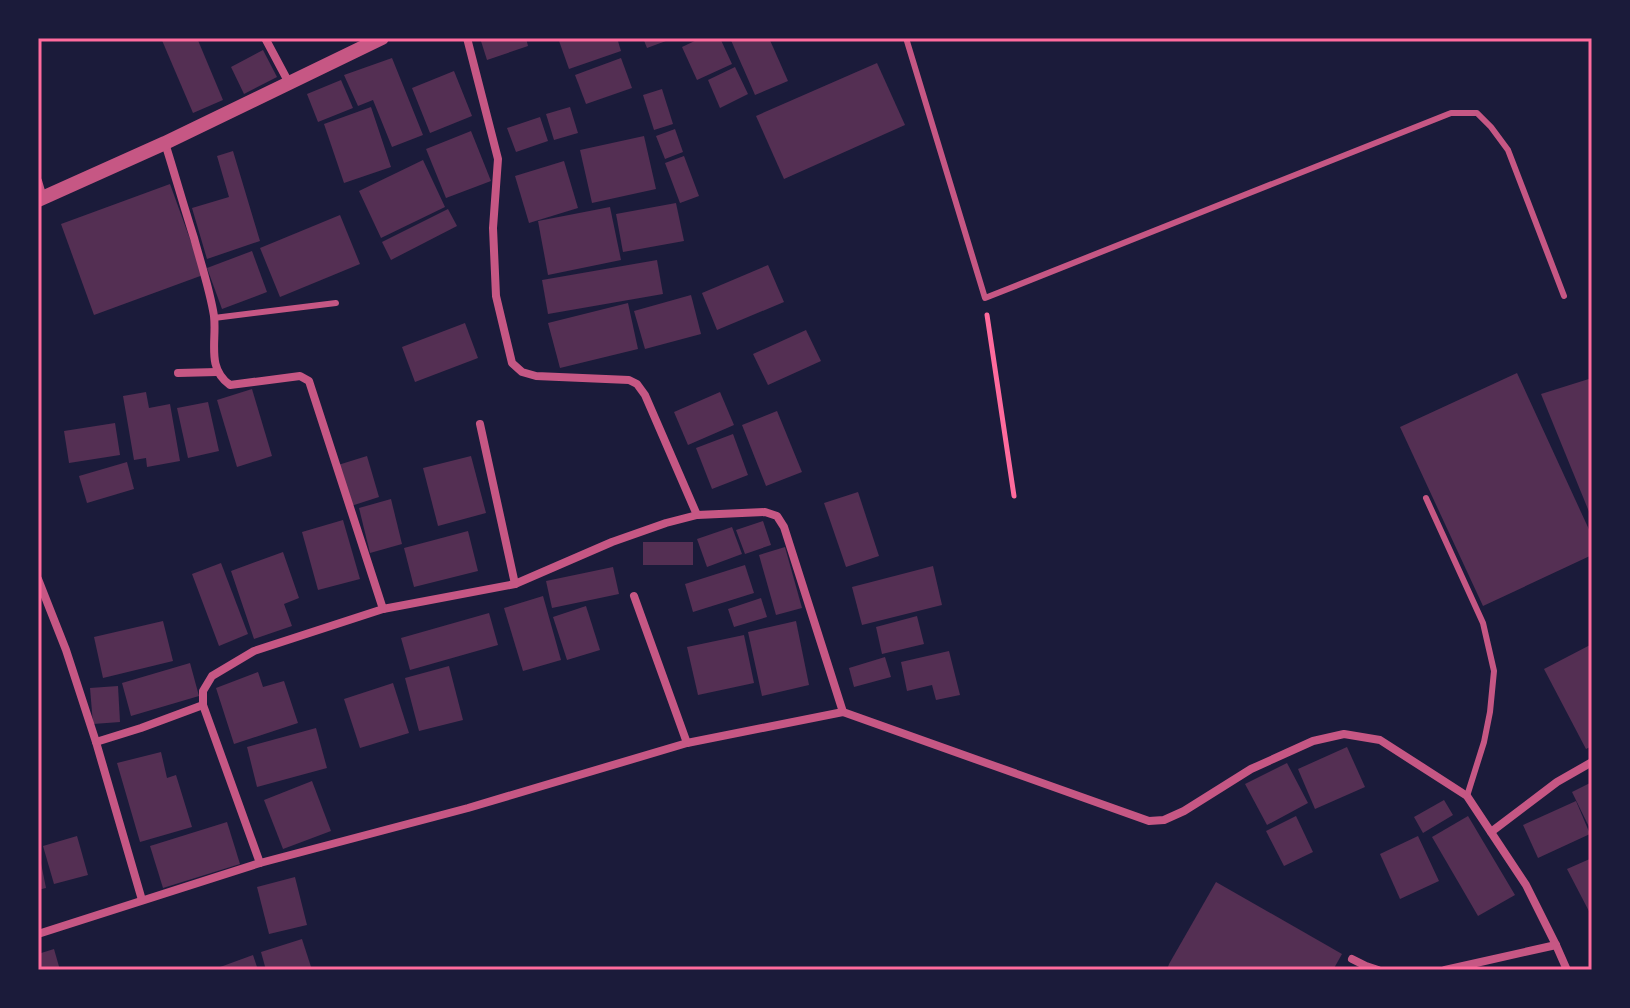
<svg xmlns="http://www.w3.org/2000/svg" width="1630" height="1008" viewBox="0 0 1630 1008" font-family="'Source Sans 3',sans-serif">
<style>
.building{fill:#542f53}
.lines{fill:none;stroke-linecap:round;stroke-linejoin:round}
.path{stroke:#ff6b9d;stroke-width:5}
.service{stroke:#c65784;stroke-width:6}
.minor{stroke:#c65784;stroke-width:8}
.tertiary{stroke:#c65784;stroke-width:14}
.neatline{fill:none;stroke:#ff6b9d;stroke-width:3}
</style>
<rect width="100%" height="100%" fill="#1b1b3a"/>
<g class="building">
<path d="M161,38H197L223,100L193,113Z"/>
<path d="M480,38H526L528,46L487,60Z"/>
<path d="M558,38H617L621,51L569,69Z"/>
<path d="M643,38H674L647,48Z"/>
<path d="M701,38H720L732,64L697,80L682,47Z"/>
<path d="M730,38H769L788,81L755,95Z"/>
<path d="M263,50L277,77L244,94L231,67Z"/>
<path d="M392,58L423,135L392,147L373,100L358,106L344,75Z"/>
<path d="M621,58L632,88L586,104L575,75Z"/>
<path d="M877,63L905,125L784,179L756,116Z"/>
<path d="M735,67L748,94L720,108L708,80Z"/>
<path d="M454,71L472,116L430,133L412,88Z"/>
<path d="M341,80L353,108L318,122L307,94Z"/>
<path d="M662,89L673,124L654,130L643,95Z"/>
<path d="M371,107L391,167L344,183L324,124Z"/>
<path d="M570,107L578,133L554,140L546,114Z"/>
<path d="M540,117L548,141L516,152L507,128Z"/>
<path d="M675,129L683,152L665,159L656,136Z"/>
<path d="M471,131L491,181L446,198L426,149Z"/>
<path d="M644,136L656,189L592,203L580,150Z"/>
<path d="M233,151L260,241L207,259L192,208L229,197L217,156Z"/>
<path d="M684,156L699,196L680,203L665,163Z"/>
<path d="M423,160L445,207L381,238L359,191Z"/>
<path d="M564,161L578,208L529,223L515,176Z"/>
<path d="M170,184L203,275L94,315L61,224Z"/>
<path d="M676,203L684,241L623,252L616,214Z"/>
<path d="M610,207L621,260L548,275L538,221Z"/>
<path d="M448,209L457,226L391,260L382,242Z"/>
<path d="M340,215L360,264L280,297L260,248Z"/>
<path d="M252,251L267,292L222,309L207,268Z"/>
<path d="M657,260L663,294L548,314L542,280Z"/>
<path d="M768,265L784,302L717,330L702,293Z"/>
<path d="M691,295L701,334L645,349L634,311Z"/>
<path d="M628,303L638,349L560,368L548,323Z"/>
<path d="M465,323L478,358L415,382L402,347Z"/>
<path d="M806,330L821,361L768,385L753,354Z"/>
<path d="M1517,373L1592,536V555L1483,606L1400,427Z"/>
<path d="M1592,378V519L1541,394Z"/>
<path d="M252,389L272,456L237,467L217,400Z"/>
<path d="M146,392L149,408L170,404L180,461L147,467L146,458L134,460L123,396Z"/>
<path d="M720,392L734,425L688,445L674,412Z"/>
<path d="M208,402L219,451L188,458L177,408Z"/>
<path d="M777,411L802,472L766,486L742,425Z"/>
<path d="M115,423L120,455L69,463L64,431Z"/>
<path d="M733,434L748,475L712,489L696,448Z"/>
<path d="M367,456L379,497L351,506L338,465Z"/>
<path d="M471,456L486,513L438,526L423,468Z"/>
<path d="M127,462L134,489L87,503L79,476Z"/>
<path d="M858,492L879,556L846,567L824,503Z"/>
<path d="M391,499L402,544L370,553L359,508Z"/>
<path d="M343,520L360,579L318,590L302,532Z"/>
<path d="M763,521L771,545L745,554L736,530Z"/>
<path d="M732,527L742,554L707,567L697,539Z"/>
<path d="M468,531L478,571L414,587L404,548Z"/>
<rect x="643" y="542" width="50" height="23"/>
<path d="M785,547L802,608L776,615L759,555Z"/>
<path d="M283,552L299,598L284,604L292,626L254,639L231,571Z"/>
<path d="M221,563L248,634L219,646L192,574Z"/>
<path d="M745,565L754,593L693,612L685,584Z"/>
<path d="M933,566L942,605L862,625L852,587Z"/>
<path d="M613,567L619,594L552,608L546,581Z"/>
<path d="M543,596L561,660L523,671L504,608Z"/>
<path d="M761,598L767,617L734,627L728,609Z"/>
<path d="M586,606L600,650L567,660L553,617Z"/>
<path d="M489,613L498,645L410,670L401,638Z"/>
<path d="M917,616L924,644L882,654L876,627Z"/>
<path d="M163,621L173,661L103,678L94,637Z"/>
<path d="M796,621L809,685L762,696L748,632Z"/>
<path d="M744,635L754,683L698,695L687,647Z"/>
<path d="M1592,644V746L1586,749L1544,669Z"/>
<path d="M949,651L960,695L936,700L932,685L907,691L901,662Z"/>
<path d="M885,657L891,677L854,687L849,668Z"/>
<path d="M190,663L199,696L131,716L122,683Z"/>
<path d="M449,666L463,720L419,731L405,678Z"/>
<path d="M258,672L263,687L284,681L298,723L234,744L216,688Z"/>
<path d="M393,683L409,733L360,748L344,699Z"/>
<path d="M118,686L120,722L93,724L90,688Z"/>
<path d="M316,728L327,768L257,787L247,747Z"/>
<path d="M1347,747L1365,787L1315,809L1298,769Z"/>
<path d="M161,752L167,778L176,775L192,827L140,842L117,763Z"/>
<path d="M1287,763L1308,803L1267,825L1245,784Z"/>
<path d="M312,781L331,831L283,849L264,800Z"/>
<path d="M1592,782V833L1572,792Z"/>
<path d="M1444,800L1453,815L1423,833L1414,817Z"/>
<path d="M1576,801L1590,834L1538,858L1523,825Z"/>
<path d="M1296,816L1313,852L1284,866L1266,831Z"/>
<path d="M1468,816L1515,895L1478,916L1432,837Z"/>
<path d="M227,822L240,864L163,888L150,846Z"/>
<path d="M77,836L88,875L54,884L43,846Z"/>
<path d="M1418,836L1439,881L1400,899L1380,854Z"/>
<path d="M38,853H39L46,888L38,890Z"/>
<path d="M1592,858V917L1567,869Z"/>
<path d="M295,877L307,925L269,934L257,887Z"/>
<path d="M1216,882L1342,954L1333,970H1167L1169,964Z"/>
<path d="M302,939L312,970H266L261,952Z"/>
<path d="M54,949L60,970H38V954Z"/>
<path d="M253,955L258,970H212Z"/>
</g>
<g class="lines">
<path class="path" d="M987,315L1014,496"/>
<g class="service">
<path d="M906,38L985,298L1451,113H1477L1491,127L1508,150L1564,296"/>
<path d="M214,318L336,303"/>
<path d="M1426,498L1483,623L1494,671L1490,712L1484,742L1467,796"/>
</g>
<g class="minor">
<path d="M265,38L289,83"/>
<path d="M467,38L498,159L493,228L496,296L512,363L522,372L536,376L629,380L637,384L645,395L697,515L765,512L777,516L784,527L843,712L1149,821L1164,820L1184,811L1251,769L1313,741L1344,734L1380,740L1467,796L1526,885L1556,945L1567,970"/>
<path d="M165,143C175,175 184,207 194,238C201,264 210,290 214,316C217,341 206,368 230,385L300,376L309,381L383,609L515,584L612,542L666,523L697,515"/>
<path d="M38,181L43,198"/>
<path d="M178,373L217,372"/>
<path d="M480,424L515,584"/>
<path d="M38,579L66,650L96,742L142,900"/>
<path d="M634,596L687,743"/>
<path d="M96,742L141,728L203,705"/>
<path d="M1491,832L1557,782L1592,762"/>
<path d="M260,863L203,705V691L212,676L254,651L383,609"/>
<path d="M38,934L260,863L468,808L687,743L843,712"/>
<path d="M1352,959L1366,966L1378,970"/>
<path d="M1445,970L1556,945"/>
</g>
<path class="tertiary" d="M38,200L165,143L382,38"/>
</g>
<rect width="1630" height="1008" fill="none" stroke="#1b1b3a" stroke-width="80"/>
<rect x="40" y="40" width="1550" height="928" class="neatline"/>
</svg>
